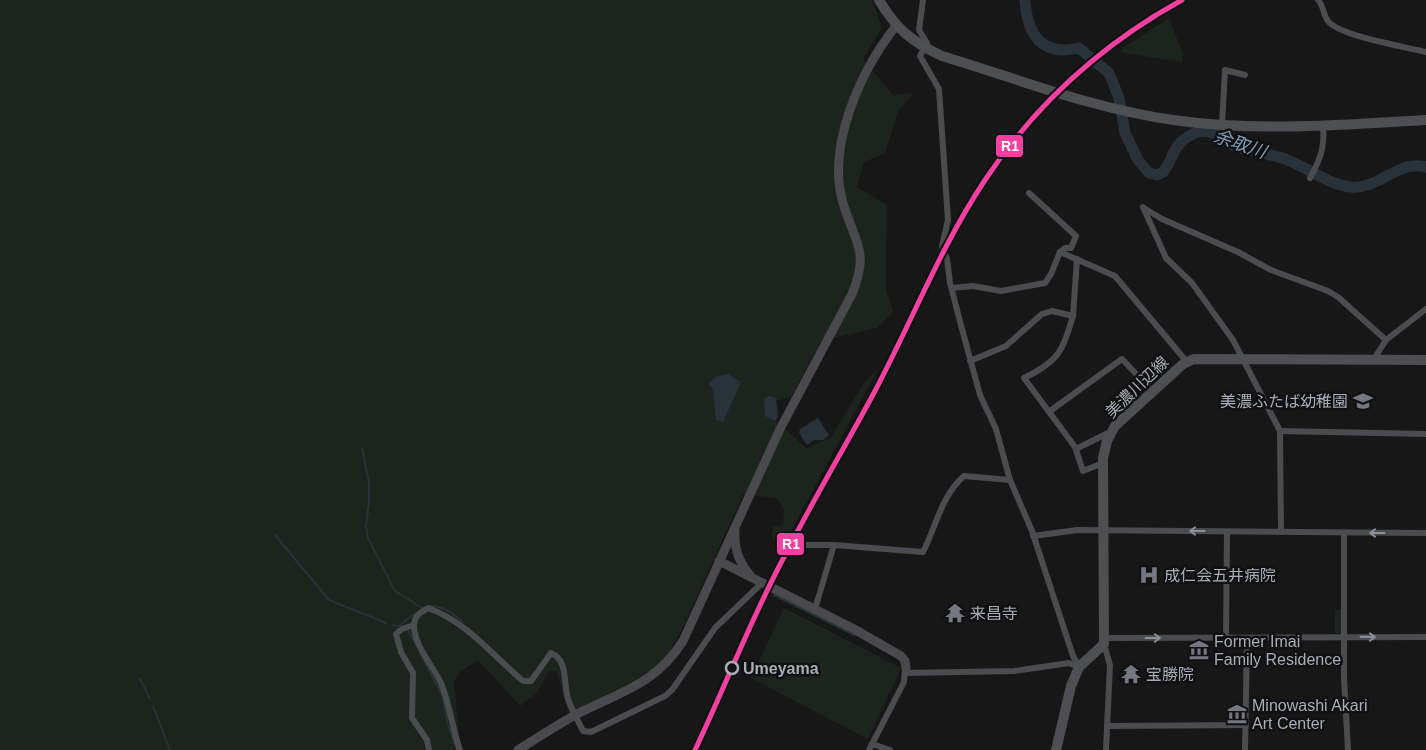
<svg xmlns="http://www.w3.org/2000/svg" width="1426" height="750" viewBox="0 0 1426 750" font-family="Arial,'Noto Sans JP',sans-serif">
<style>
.green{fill:#1d241e}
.water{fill:#2a3239}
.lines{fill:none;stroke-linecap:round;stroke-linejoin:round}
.stream{stroke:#2a3239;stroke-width:2}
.river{stroke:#2a3239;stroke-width:11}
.street{stroke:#4b4c50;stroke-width:6}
.secondary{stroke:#4a4a4e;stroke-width:9}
.primary{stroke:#4d4f52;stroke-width:10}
.rail-1-casing{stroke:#111113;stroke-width:9}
.rail-1{stroke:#f240a1;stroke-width:5}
.oneway{stroke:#8c9099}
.stop-dot{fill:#111113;stroke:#a8adb8;stroke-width:2.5}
.labels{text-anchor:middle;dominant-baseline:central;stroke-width:5;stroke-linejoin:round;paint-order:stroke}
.street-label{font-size:16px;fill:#a8adb8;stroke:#111113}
.poi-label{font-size:16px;fill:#a8adb8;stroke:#111113;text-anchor:start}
.stop-label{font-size:16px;font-weight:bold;fill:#a8adb8;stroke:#111113;text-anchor:start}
.water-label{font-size:18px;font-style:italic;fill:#7f9bb3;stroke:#111113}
.line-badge{stroke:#111113;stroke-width:2}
.badge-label{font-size:14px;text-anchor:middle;font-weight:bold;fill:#fff}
</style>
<rect width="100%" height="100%" fill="#171717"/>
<g class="green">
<path d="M0,0H872L882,28L863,59L893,95L914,93L898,111L885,153L864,162L857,187L887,205L886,289L893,312L877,328L821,341L791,397L771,402L768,413L807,449L831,437L864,383L878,369L783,546L772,538L773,526L783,524L784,509L776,498L743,494L686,621L667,656L653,671L570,718L556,670L548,672L537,693L520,706L478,660L460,672L454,681L460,750H0Z"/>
<path d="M1169,18L1183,54L1182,62L1123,53L1120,50Z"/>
<path d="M784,608L901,668L868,739L751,678Z"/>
<rect x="1335" y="610" width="7" height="23"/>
</g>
<g class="water">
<path d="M728,374L741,382L723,422L716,420L713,390L709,384L715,377Z"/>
<path d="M769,396L776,398L778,417L775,421L765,416L764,399Z"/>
<path d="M818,418L829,435L823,440H814L807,445L799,433L800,429Z"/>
</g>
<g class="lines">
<g class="stream">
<path d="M362,448L369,483V503L366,526L368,538L395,591L422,608"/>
<path d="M275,535L329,600L386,623"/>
<path d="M774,595L854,635"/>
<path d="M431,606C444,606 453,614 463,622"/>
<path d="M393,625L399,626L414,614"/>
<path d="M408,631L417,646"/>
<path d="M421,655L442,695L448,725L457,750"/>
<path d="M140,679L150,699"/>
<path d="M153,706L170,750"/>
</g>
<path class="river" d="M1025,0C1027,34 1041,57 1079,48L1109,73L1119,98L1125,133L1138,160L1149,173L1157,175L1163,172C1174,158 1173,143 1193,134C1212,125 1222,141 1237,147C1252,152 1267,153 1282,158C1307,166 1325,184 1351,187C1379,190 1398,159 1426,167"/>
<g class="street">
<path d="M923,0L919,30L927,43L920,56L939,89L948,220L942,246L947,259L950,283L962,329L980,395L996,429L1010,480L1032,531L1073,656L1079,667"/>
<path d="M1318,0C1324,6 1323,15 1328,21C1339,36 1406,47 1426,52"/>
<path d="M1222,125L1225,70L1245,75"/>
<path d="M1310,178C1320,160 1325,147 1323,127"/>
<path d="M1029,193L1076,236L1071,248H1065L1060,252L1115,276L1187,362"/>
<path d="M1143,207L1166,258L1192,283L1233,340L1280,431L1281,531"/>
<path d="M1144,208L1162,219L1238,252L1271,270L1328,291L1338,297L1386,340"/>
<path d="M952,288L973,286L1001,291L1045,283L1051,274L1060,252"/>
<path d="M1073,316C1062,352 1059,361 1024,378L1075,447L1083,471L1103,463"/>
<path d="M1374,359L1386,340L1426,309"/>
<path d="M970,361L1006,346L1042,314L1052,311L1073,316L1077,259"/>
<path d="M1050,411L1122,359L1153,392"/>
<path d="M1280,431L1426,434"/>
<path d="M1076,449L1108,433L1111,434"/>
<path d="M1344,533V677L1348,750"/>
<path d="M1033,536L1077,530L1426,533"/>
<path d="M795,545H834"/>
<path d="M815,609L834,545L923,552C936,527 941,496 964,476L1010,480"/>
<path d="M414,625L402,629L396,634L401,652L413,673L412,718L427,740L429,750"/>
<path d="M1104,638L1426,637"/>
<path d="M1226,638L1227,532"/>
<path d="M1104,644L1110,665L1106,750"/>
<path d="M905,673L1014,671L1069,663L1079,667"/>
<path d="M1107,726L1246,725"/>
<path d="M872,744L890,750"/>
<path d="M460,750C452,728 450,705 441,683C433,666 413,644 414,624C415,615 421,612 428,608C467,622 492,655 523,681H531L551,653C569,661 563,683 568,699C572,710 578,721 583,731L591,732L665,696L672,690L715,628L762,583"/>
<path d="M869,750L904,682L905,669"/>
<path d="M1245,750L1247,639"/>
</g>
<g class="secondary">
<path d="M735,530C734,548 738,561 750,575"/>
<path d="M719,561L854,629L901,656L905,661L906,668"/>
<path d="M518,750C537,738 557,725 577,714C620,692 655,685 683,641L780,429L852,294C870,250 855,244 843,203C826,146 861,70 896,26"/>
</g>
<g class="primary">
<path d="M879,0C896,29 912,42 942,56C1018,79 1094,109 1173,120C1258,132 1341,125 1426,120"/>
<path d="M1056,750L1071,686L1079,667L1104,644L1103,458L1107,441L1115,426L1183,364L1194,359L1426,360"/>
</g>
<defs>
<path id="rail-1" d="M695,750C725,687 750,621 783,559C812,502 845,447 875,391C912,321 941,246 985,180C1035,105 1102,44 1182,0"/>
</defs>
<use href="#rail-1" class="rail-1-casing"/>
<use href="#rail-1" class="rail-1"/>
</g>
<defs><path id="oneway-shaft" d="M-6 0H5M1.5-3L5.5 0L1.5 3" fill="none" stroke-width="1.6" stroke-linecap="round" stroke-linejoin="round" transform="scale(1.25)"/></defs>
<g class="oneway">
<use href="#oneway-shaft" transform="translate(1197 531) rotate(-180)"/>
<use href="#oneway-shaft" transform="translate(1377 533) rotate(180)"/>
<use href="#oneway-shaft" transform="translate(1368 637) rotate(1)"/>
<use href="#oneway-shaft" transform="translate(1153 638)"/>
</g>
<defs>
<symbol id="school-bare" viewBox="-9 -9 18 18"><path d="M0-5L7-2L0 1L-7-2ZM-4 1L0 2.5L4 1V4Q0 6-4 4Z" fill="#757880" stroke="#111113" stroke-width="2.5" paint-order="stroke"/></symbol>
<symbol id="hospital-bare" viewBox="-9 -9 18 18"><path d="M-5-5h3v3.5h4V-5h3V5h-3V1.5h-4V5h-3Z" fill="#757880" stroke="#111113" stroke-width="2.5" paint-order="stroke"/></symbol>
<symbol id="temple-bare" viewBox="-9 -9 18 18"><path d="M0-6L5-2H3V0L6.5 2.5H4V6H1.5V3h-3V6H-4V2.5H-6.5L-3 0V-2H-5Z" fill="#757880" stroke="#111113" stroke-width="2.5" paint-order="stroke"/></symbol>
<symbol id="museum-bare" viewBox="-9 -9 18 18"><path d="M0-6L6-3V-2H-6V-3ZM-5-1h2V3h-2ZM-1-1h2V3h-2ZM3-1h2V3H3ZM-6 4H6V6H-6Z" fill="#757880" stroke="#111113" stroke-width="2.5" paint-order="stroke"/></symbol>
</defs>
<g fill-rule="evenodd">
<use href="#school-bare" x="1349" y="387" width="28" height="28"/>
<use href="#hospital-bare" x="1135" y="561" width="28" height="28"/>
<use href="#temple-bare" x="941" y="599" width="28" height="28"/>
<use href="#museum-bare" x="1185" y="636" width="28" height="28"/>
<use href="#temple-bare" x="1117" y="660" width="28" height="28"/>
<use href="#museum-bare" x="1223" y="700" width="28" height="28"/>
</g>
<circle class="stop-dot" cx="732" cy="668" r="6"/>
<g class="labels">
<g class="street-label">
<text transform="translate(1137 387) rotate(-44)">美濃川辺線</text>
</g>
<g class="poi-label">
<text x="1348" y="401" text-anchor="end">美濃ふたば幼稚園</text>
<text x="1164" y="575">成仁会五井病院</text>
<text x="970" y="613">来昌寺</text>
<text x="1214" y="641">Former Imai<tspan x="1214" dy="18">Family Residence</tspan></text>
<text x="1146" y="674">宝勝院</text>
<text x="1252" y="705">Minowashi Akari<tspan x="1252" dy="18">Art Center</tspan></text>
</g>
<g class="stop-label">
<text x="743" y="668">Umeyama</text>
</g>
<g class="water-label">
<text transform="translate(1240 144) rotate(19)">余取川</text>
</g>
</g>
<g class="line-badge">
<rect x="995" y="134" width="29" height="24" rx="5" fill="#f240a1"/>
<rect x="776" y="532" width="29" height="24" rx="5" fill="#f240a1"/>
</g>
<g class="badge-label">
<text x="1010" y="151">R1</text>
<text x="791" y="549">R1</text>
</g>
</svg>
